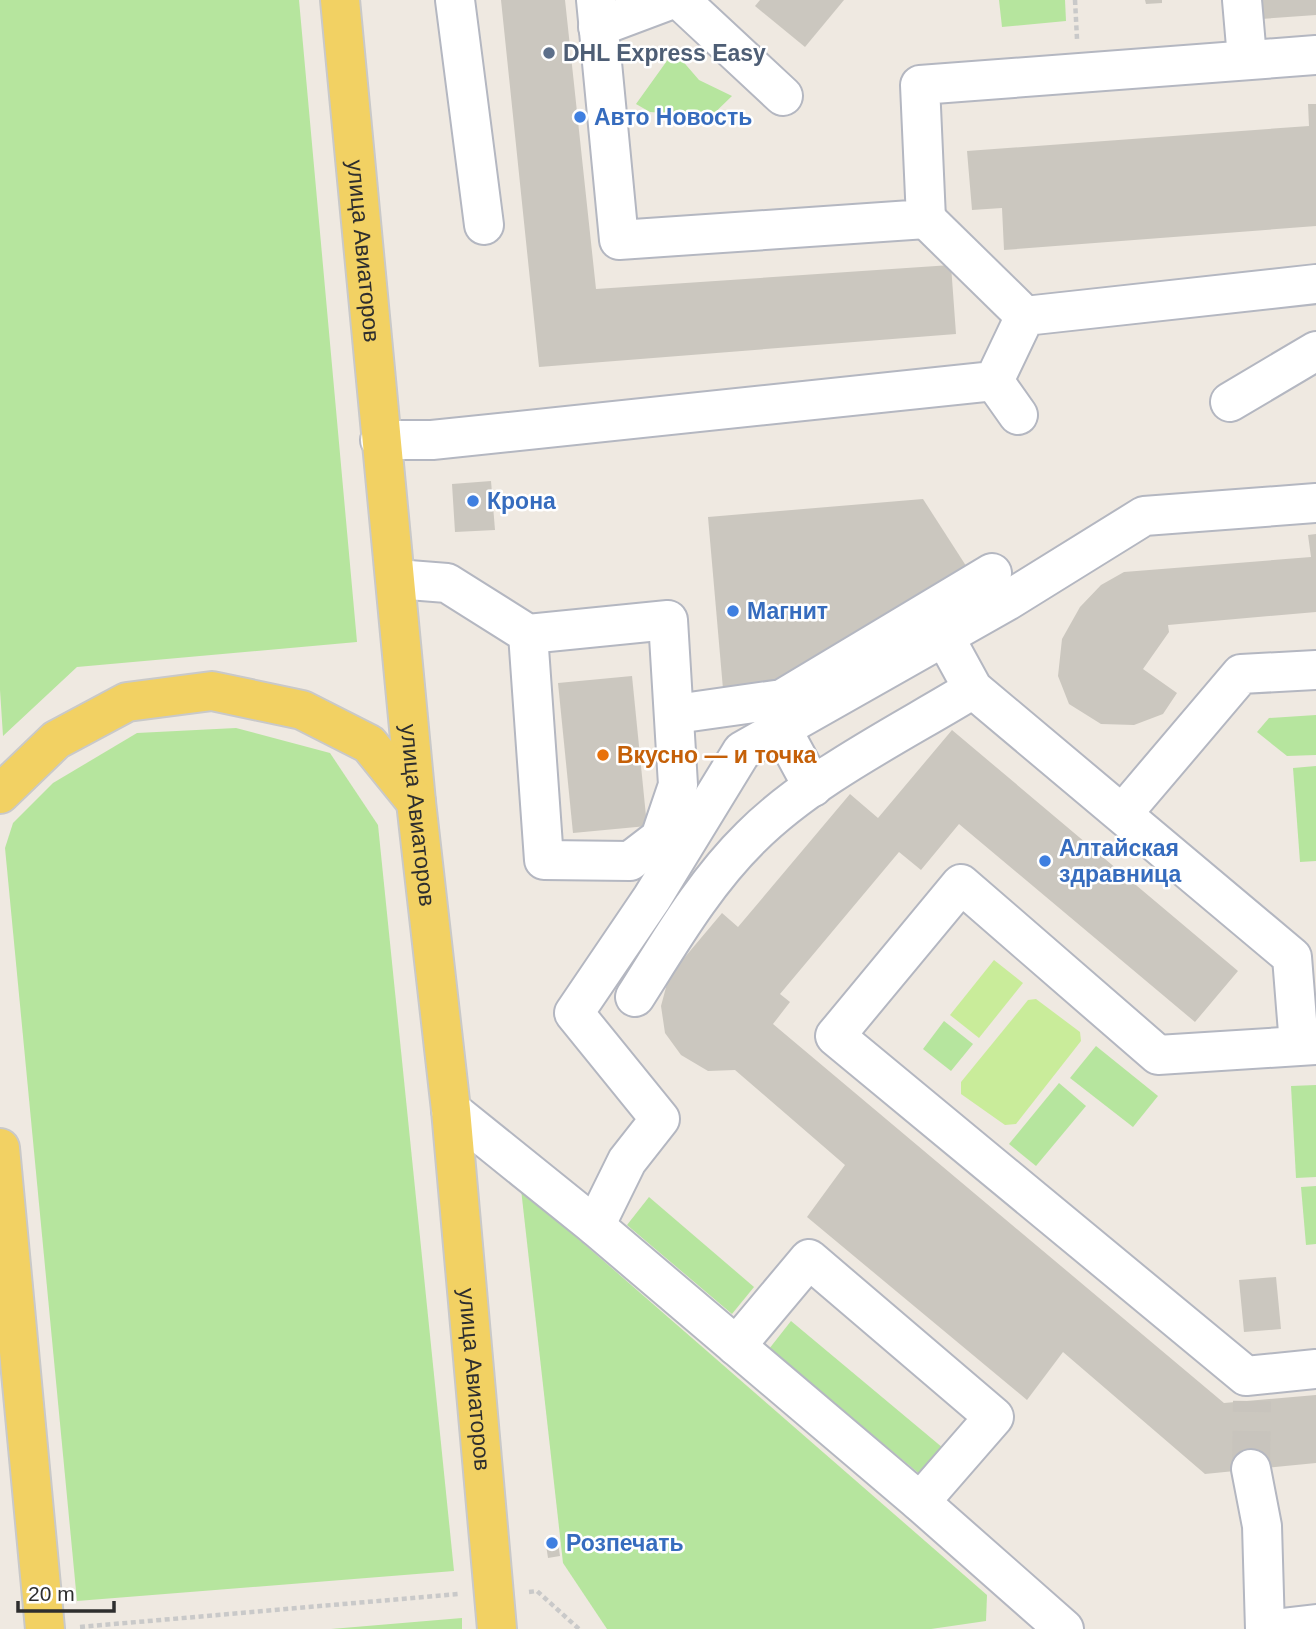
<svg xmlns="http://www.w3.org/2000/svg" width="1316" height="1629" viewBox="0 0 1316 1629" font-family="Arial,sans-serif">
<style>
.green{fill:#b6e59e}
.pitch{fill:#c9ec9a}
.building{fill:#cbc7bf}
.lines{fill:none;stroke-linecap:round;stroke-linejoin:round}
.minor-tunnel{stroke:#c8c4bd;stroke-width:38;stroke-dasharray:38 19;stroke-linecap:butt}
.minor-casing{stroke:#b4b7c1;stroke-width:42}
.major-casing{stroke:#c9c9c9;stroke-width:42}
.path{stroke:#c9c9c9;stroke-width:4.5;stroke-dasharray:5 3.5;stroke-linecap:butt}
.minor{stroke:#fff;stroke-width:38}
.major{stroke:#f2d163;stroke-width:38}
.service-dot{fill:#5c6f8a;stroke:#fff;stroke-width:2.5}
.shop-dot{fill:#3f7fe0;stroke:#fff;stroke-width:2.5}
.food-dot{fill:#e8710a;stroke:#fff;stroke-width:2.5}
.labels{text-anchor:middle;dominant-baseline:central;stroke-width:5;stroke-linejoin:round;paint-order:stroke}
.service-label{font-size:23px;font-weight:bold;fill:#4e5e75;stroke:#fff;text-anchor:start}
.shop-label{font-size:23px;font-weight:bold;fill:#366cbe;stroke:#fff;text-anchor:start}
.street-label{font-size:23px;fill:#2e2e2e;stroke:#fff}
.food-label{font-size:23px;font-weight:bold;fill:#c56008;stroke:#fff;text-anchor:start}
</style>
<rect width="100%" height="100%" fill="#efe9e1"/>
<g class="green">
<path d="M0,0H299L357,642L77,667L3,736L0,690Z"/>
<path d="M999,0H1065L1066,21L1002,27Z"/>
<path d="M674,51L699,80L732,96L702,125L681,114L650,112L636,104Z"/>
<path d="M1316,715V755L1287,756L1257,732L1269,718Z"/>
<path d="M236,728L330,753L378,825L454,1571L77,1601L5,848L13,823L53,783L137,733Z"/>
<path d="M1316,766V861L1300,862L1293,768Z"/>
<path d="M944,1021L973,1044L951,1071L923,1049Z"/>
<path d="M1096,1046L1158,1096L1133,1127L1070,1078Z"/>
<path d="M1059,1083L1086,1106L1036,1166L1009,1144Z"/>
<path d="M1316,1085V1177L1296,1178L1291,1086Z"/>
<path d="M1316,1186V1244L1306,1245L1301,1187Z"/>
<path d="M521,1189L987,1595L986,1621L931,1629H607L563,1563Z"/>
<path d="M649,1197L754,1287L732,1314L627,1225Z"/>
<path d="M791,1321L943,1448L922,1476L769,1349Z"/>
<path d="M462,1618V1629H331Z"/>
</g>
<g class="pitch">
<path d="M994,960L1023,983L979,1038L950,1015Z"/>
<path d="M1036,999L1080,1032L1081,1041L1016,1124L1005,1125L961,1094V1082L1028,1000Z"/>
</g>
<g class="building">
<path d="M501,0H565L596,289L951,265L956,334L539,367Z"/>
<path d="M760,0H844L805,47L755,6Z"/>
<path d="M1145,0H1162V3L1146,4Z"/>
<path d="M1259,0H1316V15L1261,19Z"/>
<path d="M1308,104H1316V226L1004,250L1002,208L972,210L967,151L1309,126Z"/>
<path d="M491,481L495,530L455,532L452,484Z"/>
<path d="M923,499L970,572L788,684L723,689L708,517Z"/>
<path d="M1316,534V612L1168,625L1169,632L1143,669L1177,693L1163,714L1134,725L1101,724L1069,704L1058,676L1062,639L1080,607L1101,585L1124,572L1311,557L1308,535Z"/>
<path d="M632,676L647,826L573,833L558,683Z"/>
<path d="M952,730L1238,971L1195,1022L959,824L921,870L899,852L780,994L790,1002L773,1024L1224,1403L1316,1395V1463L1205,1474L1063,1352L1027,1400L807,1217L845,1165L735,1070L708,1071L681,1055L665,1033L661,1006L669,976L722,913L738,927L850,794L878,818Z"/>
<path d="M1276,1277L1281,1329L1244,1332L1239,1280Z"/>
<path d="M557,1536L560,1556L548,1558L545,1538Z"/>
</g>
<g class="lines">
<path class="minor-tunnel" d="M1251,1469L1252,1401"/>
<defs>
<g id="minor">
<path d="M455,0L484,225"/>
<path d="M596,0L619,240L926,219L920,85L1316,55"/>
<path d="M680,0L783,96"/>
<path d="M1242,0L1247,58"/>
<path d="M598,27L670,0"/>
<path d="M926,219L1025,316"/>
<path d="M994,381L1018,415"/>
<path d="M1230,402L1316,351"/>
<path d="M380,440H432L994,381L1025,316L1316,284"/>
<path d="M396,579L447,583L528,634L544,860L630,861L660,838L678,785L668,620L528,634"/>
<path d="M944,636L973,689L1292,957L1299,1045"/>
<path d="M676,714L782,699L992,573"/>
<path d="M781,728L813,787"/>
<path d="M1123,813L1241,674L1316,670"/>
<path d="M635,997C670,942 704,883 751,837C811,777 901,733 973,689"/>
<path d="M1316,1045L1158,1055L961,884L835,1036L1246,1376L1316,1369"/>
<path d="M451,1110L595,1226L920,1502L1064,1629"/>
<path d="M595,1226L627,1161L660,1119L574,1013L652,898L742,751L1007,601L1144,516L1316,503"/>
<path d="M736,1346L809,1259L994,1417L920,1502"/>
<path d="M1251,1469L1262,1526L1265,1629"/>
<path d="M1273,1629L1316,1624"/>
</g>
<g id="major">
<path id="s1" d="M340,0L416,802L451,1110L497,1629"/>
<path d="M0,794L56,740L127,702L212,691L302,710L369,744L416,802"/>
<path d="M0,1148L45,1629"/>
</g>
</defs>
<use href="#minor" class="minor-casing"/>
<use href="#major" class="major-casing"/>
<g class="path">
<path d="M1075,0L1077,39"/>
<path d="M529,1592L537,1591L579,1629"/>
<path d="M80,1627L458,1594"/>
</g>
<use href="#minor" class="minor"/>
<use href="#major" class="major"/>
</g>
<circle class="service-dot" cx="549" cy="53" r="7"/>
<g class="shop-dot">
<circle cx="580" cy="117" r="7"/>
<circle cx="473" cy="501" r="7"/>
<circle cx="733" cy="611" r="7"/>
<circle cx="1045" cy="861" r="7"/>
<circle cx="552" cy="1543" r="7"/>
</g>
<circle class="food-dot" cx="603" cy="755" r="7"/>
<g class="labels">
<g class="service-label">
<text x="563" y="53">DHL Express Easy</text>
</g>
<g class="shop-label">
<text x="594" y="117">Авто Новость</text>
<text x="487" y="501">Крона</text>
<text x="747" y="611">Магнит</text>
<text x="1059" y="848">Алтайская<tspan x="1059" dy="26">здравница</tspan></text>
<text x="566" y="1543">Розпечать</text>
</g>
<g class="street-label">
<text stroke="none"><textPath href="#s1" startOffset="252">улица Авиаторов</textPath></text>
<text stroke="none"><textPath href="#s1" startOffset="819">улица Авиаторов</textPath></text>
<text stroke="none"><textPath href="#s1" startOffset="1386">улица Авиаторов</textPath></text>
</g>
<g class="food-label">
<text x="617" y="755">Вкусно — и точка</text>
</g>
</g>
<path d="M18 1601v10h96v-10" fill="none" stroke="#2e2e2e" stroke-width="3.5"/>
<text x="28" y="1601" font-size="21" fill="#2e2e2e" stroke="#ffffff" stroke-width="5" paint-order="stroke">20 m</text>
</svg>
